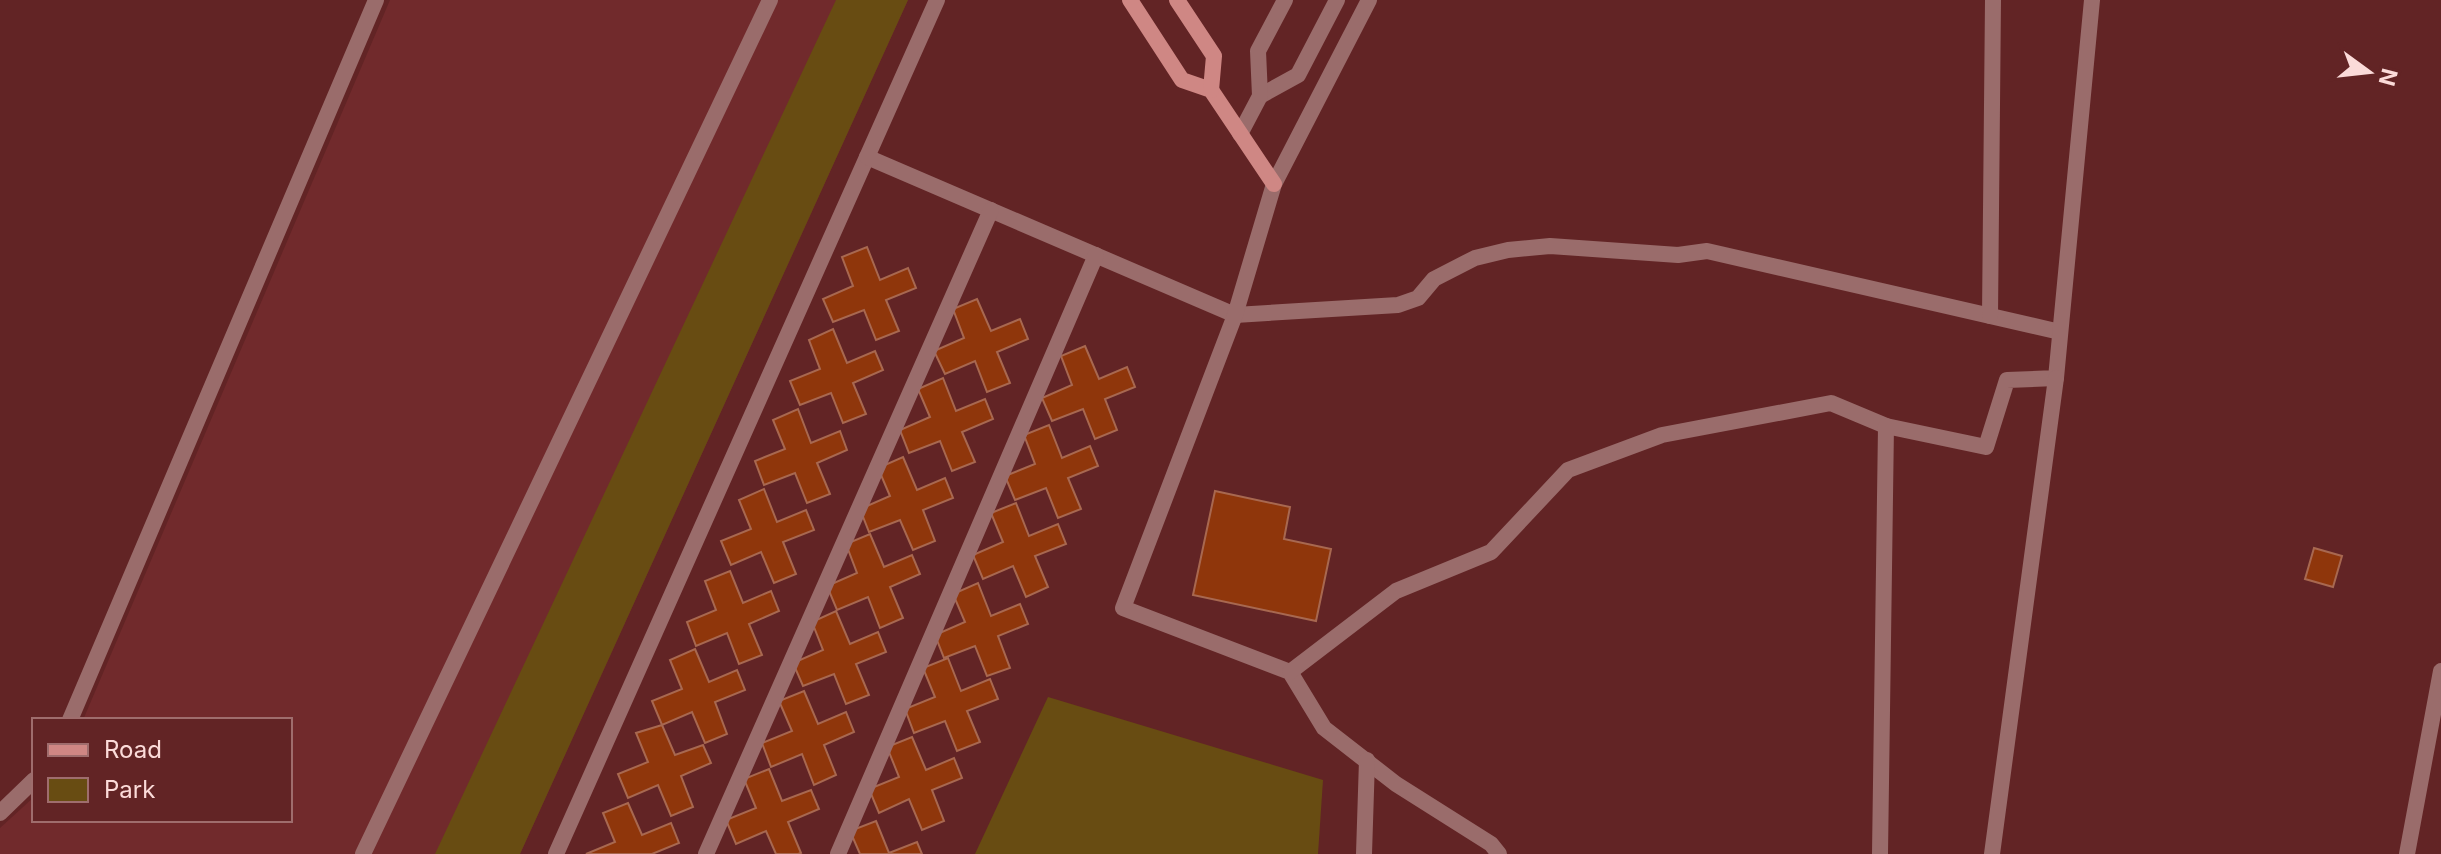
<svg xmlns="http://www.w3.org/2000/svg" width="2441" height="854" viewBox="0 0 2441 854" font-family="Inter,sans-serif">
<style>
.built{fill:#712a2c}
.green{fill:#684c12}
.building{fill:#8f360b;stroke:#a86850;stroke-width:2}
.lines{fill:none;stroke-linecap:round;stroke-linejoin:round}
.lane{stroke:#9a6c6b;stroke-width:16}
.street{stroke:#9a6c6b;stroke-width:16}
.secondary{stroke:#cf8784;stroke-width:16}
</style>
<rect width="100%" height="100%" fill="#622425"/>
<path class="built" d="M390,0H908L520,854H0V828L34,797V820H290V720H83Z"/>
<g class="green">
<path d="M836,0H908L520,854H435Z"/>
<path d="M1048,697L1323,780L1318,854H975Z"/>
</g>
<g class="building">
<path d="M867,247L880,280L908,268L916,288L886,300L899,331L876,340L864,310L833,322L823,299L853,286L842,257Z"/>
<path d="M977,299L991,331L1020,319L1028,339L997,352L1010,383L987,392L975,361L945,374L934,351L964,338L953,309Z"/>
<path d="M833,329L847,363L875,351L883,370L853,383L866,414L843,423L831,393L800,405L790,381L820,369L809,340Z"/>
<path d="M1085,346L1099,379L1127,367L1135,387L1105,399L1117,430L1095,439L1083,409L1052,421L1042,398L1072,385L1061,356Z"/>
<path d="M943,378L956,411L985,399L993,419L962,432L975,462L952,471L940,441L909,453L900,430L930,417L918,389Z"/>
<path d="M798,409L811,443L840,431L847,450L817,463L830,494L807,503L795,473L764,485L755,461L785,449L773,420Z"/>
<path d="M1049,425L1062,458L1090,446L1098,466L1068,478L1081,509L1058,518L1046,488L1015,500L1005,476L1035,464L1024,435Z"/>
<path d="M903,457L917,490L945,478L953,498L923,510L935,541L913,550L900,520L869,532L860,509L890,496L878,468Z"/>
<path d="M764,489L777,522L806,510L814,530L783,542L796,574L774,583L761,552L731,565L721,541L751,529L739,500Z"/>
<path d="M1215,491L1290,507L1284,539L1331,549L1316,621L1193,595Z"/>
<path d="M1016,503L1029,536L1058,524L1066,544L1035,556L1048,587L1026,597L1013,566L983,579L973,555L1003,542L991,513Z"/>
<path d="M870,534L884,567L912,555L920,574L890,587L903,618L880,628L868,597L837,610L827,586L857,573L846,544Z"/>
<path d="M2314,548L2342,556L2333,587L2305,579Z"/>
<path d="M730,571L743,603L771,591L779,611L749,624L762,655L739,664L727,633L696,646L687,622L716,610L705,581Z"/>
<path d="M978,583L991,616L1020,604L1028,624L998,636L1010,668L987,676L975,646L944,658L935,635L965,622L953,594Z"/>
<path d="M836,611L850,644L878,632L886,652L856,664L869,695L846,704L834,674L803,686L793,663L823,650L812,622Z"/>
<path d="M695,649L709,682L737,670L745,690L715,702L727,734L705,743L692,712L662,725L652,701L682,689L670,660Z"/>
<path d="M948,658L961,691L990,679L998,699L967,711L980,742L957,751L945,721L914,733L905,709L935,697L923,668Z"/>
<path d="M804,691L818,724L846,712L854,732L824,745L836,775L814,785L802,754L771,767L762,743L792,731L779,701Z"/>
<path d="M662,725L675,755L703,745L711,763L681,776L693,807L671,816L658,785L628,798L618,774L648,762L636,733Z"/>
<path d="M912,737L926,770L954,758L962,778L932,790L944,821L922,830L909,799L879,813L869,789L899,777L887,747Z"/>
<path d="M769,769L782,801L811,790L819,809L788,822L801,853L798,854H776L766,831L736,844L726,820L756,808L744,779Z"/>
<path d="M628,803L642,835L671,823L679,843L652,854H586L615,842L603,813Z"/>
<path d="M876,821L889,853L917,842L922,854H860L850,831Z"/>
</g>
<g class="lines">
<g class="lane">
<path d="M1260,96L1298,75L1337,0"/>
<path d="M1240,134L1260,96L1258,51L1285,0"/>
<path d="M70,720L376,0"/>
<path d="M0,813L34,780"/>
<path d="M363,854L770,0"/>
<path d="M556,854L867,157"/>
<path d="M2407,854L2441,671"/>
</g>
<g class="street">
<path d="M937,0L867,157L1235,315L1398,305L1418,298L1434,279L1475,258L1508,250L1550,246L1678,255L1707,251L2060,332"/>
<path d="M1369,0L1274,184L1235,315L1123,608L1290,672L1324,728L1396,784L1491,844L1499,854"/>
<path d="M1990,316L1993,0"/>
<path d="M1290,672L1396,591L1491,552L1568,470L1662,435L1831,403L1886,426"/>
<path d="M706,854L991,210"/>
<path d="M838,854L1096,255"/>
<path d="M1364,854L1367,760"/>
<path d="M1880,854L1886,426L1986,447L2007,380L2056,378L2092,0"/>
<path d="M1992,854L2056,378"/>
</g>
<g class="secondary">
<path d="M1130,0L1182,80L1211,90L1274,184"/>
<path d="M1177,0L1214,56L1211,90"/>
</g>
</g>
<rect x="32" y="718" width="260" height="104" fill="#622425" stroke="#9f6d6d" stroke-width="2"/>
<rect x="48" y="744" width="40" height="12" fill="#cf8784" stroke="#9f6d6d" stroke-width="2"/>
<text x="104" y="758" font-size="24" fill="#fbdbd9">Road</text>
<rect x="48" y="778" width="40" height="24" fill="#684c12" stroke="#9f6d6d" stroke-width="2"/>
<text x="104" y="798" font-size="24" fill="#fbdbd9">Park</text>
<g transform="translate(2369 72) rotate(105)" stroke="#622425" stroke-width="6" paint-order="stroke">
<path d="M0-6L14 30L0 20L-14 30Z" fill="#fbdbd9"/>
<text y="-12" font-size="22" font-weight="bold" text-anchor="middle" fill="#fbdbd9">N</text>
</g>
</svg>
